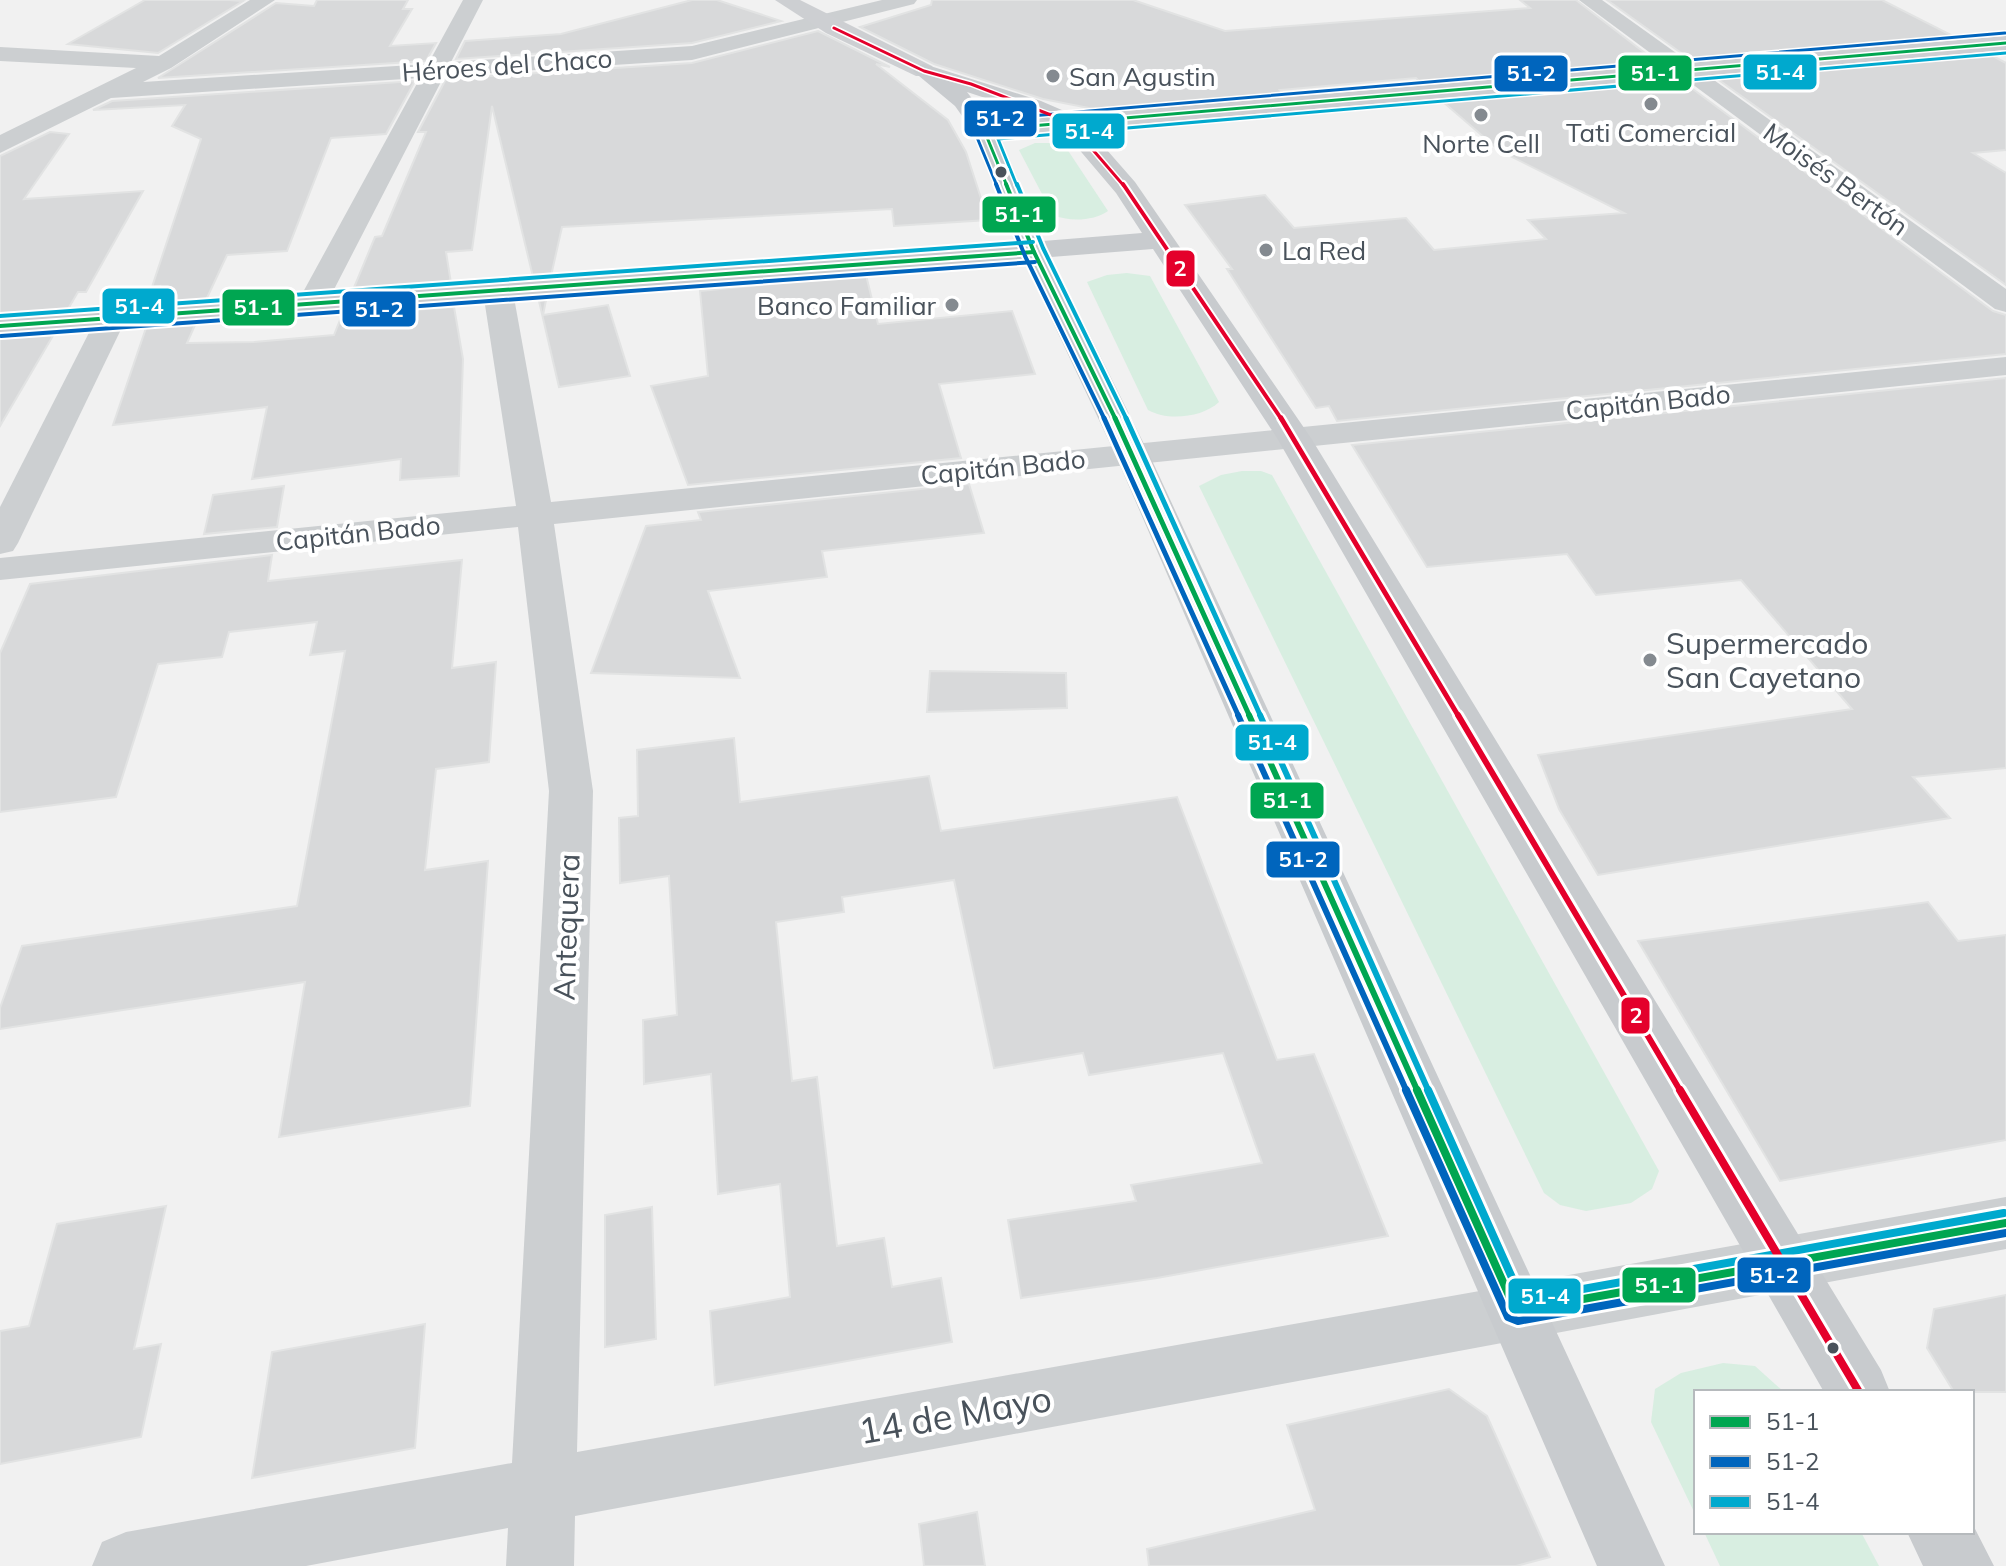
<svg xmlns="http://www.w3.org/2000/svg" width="2006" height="1566" viewBox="0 0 2006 1566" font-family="Mulish,sans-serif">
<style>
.green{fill:#d8eee1}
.building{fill:#d8d9da;stroke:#e2e3e3;stroke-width:2}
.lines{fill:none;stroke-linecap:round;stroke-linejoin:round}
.street{fill:#cccfd1;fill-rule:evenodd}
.secondary{fill:#cdcfd2;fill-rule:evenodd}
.primary{fill:#c8cbce;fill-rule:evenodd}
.bus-1-far4-casing{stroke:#fff;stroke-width:6}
.bus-1-far3-casing{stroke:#fff;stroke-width:8}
.bus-1-far2-casing{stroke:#fff;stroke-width:10}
.bus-1-far1-casing{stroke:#fff;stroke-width:12}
.bus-1-casing{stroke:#fff;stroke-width:14}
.bus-2-far4-casing{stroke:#fff;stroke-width:6}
.bus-2-far3-casing{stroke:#fff;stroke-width:8}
.bus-2-far2-casing{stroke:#fff;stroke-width:10}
.bus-2-far1-casing{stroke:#fff;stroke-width:12}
.bus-2-casing{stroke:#fff;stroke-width:14}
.bus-3-far4-casing{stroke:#fff;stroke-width:6}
.bus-3-far3-casing{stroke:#fff;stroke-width:8}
.bus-3-far2-casing{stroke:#fff;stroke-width:10}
.bus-3-far1-casing{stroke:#fff;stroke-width:12}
.bus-3-casing{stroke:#fff;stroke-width:14}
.bus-4-far4-casing{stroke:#fff;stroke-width:6}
.bus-4-far3-casing{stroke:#fff;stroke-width:8}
.bus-4-far2-casing{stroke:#fff;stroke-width:10}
.bus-4-far1-casing{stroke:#fff;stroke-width:12}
.bus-4-casing{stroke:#fff;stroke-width:14}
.bus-1-far4{stroke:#00a651;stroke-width:3}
.bus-1-far3{stroke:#00a651;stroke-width:4}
.bus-1-far2{stroke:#00a651;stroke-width:5}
.bus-1-far1{stroke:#00a651;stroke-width:6}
.bus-1{stroke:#00a651;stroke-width:8}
.bus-2-far4{stroke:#0065bd;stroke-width:3}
.bus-2-far3{stroke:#0065bd;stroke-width:4}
.bus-2-far2{stroke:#0065bd;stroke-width:5}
.bus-2-far1{stroke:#0065bd;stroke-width:6}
.bus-2{stroke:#0065bd;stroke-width:8}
.bus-3-far4{stroke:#00a9ce;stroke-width:3}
.bus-3-far3{stroke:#00a9ce;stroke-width:4}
.bus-3-far2{stroke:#00a9ce;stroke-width:5}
.bus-3-far1{stroke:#00a9ce;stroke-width:6}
.bus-3{stroke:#00a9ce;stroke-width:8}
.bus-4-far4{stroke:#e4002b;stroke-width:3}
.bus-4-far3{stroke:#e4002b;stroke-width:4}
.bus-4-far2{stroke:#e4002b;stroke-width:5}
.bus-4-far1{stroke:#e4002b;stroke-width:6}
.bus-4{stroke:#e4002b;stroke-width:8}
.poi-dot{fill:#848a90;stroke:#fff;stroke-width:3}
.bus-dot{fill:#49525b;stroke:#fff;stroke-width:3}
.labels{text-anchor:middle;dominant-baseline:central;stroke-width:8;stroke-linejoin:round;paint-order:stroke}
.far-street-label{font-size:26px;fill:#49525b;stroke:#fff}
.far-poi-label{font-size:26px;fill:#49525b;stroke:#fff;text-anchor:start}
.poi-label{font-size:30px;fill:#49525b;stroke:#fff;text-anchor:start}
.street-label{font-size:30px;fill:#49525b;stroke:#fff}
.near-street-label{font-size:36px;fill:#49525b;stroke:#fff}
.line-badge{stroke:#fff;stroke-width:3}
.badge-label{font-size:22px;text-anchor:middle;font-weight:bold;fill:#fff}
</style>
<rect width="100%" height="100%" fill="#f1f1f1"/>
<g class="green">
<path d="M1035,143H1059L1065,146L1108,211C1094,221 1069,222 1053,215L1019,150Z"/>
<path d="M1127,273L1150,276L1219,402C1202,418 1167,421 1148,410L1087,282L1107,275Z"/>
<path d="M1242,471H1261L1272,475L1659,1171L1652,1189L1631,1203L1586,1211L1560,1205L1544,1193L1199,486L1221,475Z"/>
<path d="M1723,1363L1755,1366L1784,1392H1696V1516L1651,1422L1655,1389L1681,1373Z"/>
<path d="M1704,1532H1861L1879,1566H1720Z"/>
</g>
<g class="building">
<path d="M145,0H229L243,1L158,53L68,44Z"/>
<path d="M317,0H408L403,9H412L390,46L436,43L426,61L158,78L276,3L314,6Z"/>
<path d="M692,0H717L781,21L692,43L456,59L465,41L561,34Z"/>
<path d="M932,0H1133L1225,31L1530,8L1520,0H1576L1658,63L1421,83L1416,78L1360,83L1280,90L1284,94L1099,110L1043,99L934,64L860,27L931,5Z"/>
<path d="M1607,0H1882L1955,37L1691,60Z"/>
<path d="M818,31L890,67L876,64L948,120L966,152L988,220L894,226L892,209L562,227L551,276L533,277L492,106L472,250L446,252L451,283L353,290L375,237L382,236L426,132H418L446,79L692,63Z"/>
<path d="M1989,54L2006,63V150L1973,153L2006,173V285L1716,78Z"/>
<path d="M415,81L386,134L331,138L287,251L227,255L206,300L154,303L160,286L152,287L201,139L172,126L185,105L93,110L112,101Z"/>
<path d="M1682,81L1993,311L2006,315V354L1337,421L1329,406L1316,408L1227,269H1232L1185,205L1265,195L1294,228L1406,218L1434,250L1546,239L1528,220L1624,213L1500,151L1442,101Z"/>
<path d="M50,132L69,134L24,199L143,191L86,292H78L68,309L0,314V156Z"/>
<path d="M866,275L878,324L1012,311L1035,374L939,384L961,458L688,485L651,386L708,376L700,291Z"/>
<path d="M546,300L543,315L608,305L630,376L559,387L539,301Z"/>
<path d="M454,307L463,359L459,476L400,480L401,459L252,479L267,407L113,425L146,328L195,325L187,343L254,342L334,335L342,315Z"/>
<path d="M54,334L0,426V338Z"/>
<path d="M2006,378V768L1913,777L1950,818L1598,875L1559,809L1538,755L1852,709L1741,580L1596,595L1567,554L1427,567L1352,445Z"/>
<path d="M969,484L984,533L822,551L827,577L708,591L740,678L591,673L646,526L701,520L698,512Z"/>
<path d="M284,486L277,527L204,534L213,495Z"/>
<path d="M272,555L268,581L462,560L452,668L496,662L489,762L436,769L425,870L488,861L470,1106L279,1137L305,982L0,1029V1008L22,946L297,906L345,651L310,655L317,622L229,632L222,657L158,664L116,797L0,812V653L30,584Z"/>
<path d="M930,671L1066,673L1067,708L927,712Z"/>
<path d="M734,738L740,802L929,776L941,831L1177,797L1277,1060L1314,1054L1388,1236L1157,1278L1021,1298L1008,1220L1136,1201L1131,1185L1262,1163L1223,1053L1089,1075L1083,1053L994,1068L954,880L842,897L844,912L776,922L792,1081L817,1077L837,1246L884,1238L892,1287L941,1278L952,1342L715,1385L710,1311L790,1297L780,1184L718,1194L711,1074L644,1084L643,1020L677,1015L669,876L620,883L619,818L638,816L637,750Z"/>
<path d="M1928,902L1958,941L2006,935V1140L1780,1181L1638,941Z"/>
<path d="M166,1206L134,1349L161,1344L141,1437L0,1464V1331L29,1326L57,1224Z"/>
<path d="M652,1207L656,1339L605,1347V1215Z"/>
<path d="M2006,1295V1392H1954L1927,1348L1934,1309Z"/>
<path d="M425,1324L415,1448L252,1478L272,1352Z"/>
<path d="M1449,1389L1487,1416L1550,1557L1516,1566H1149L1147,1549L1315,1510L1287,1425Z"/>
<path d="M977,1512L985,1566H924L919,1524Z"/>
</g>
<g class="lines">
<g class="street">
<path d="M250,0H275L171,68L143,82L428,64L463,0H483L451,62L692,46L882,0H917L914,4L692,60L444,76L326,305L322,311L311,314L300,311L296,305L420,78L111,98L0,153V135L136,68L0,61V47L159,56Z"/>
<path d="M1579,0H1602L2006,289V312L1995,309Z"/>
<path d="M498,283L508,286L513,292L551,502L2006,357V375L554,524L593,791L577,1452L2006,1197V1249L575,1516L574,1566H506L508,1528L306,1566H92L102,1542L126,1532L512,1463L549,791L518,527L0,580V558L516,506L483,292L488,286Z"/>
<path d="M111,310L122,313L126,319L18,543L13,551L0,554V507L96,319L100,313Z"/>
</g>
<g class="secondary">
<path d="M775,0H800L932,66L935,71L932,76H916L826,33Z"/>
<path d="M2006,36V50L984,137L975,135L972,130L975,125L984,123Z"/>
</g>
<g class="primary">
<path d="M924,64L1041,101L1078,117L1135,182L1311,438L1881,1370L1890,1392H1824L1277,438L1153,249L1051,257L1149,454L1665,1566H1597L1115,454L1023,259L498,301L0,335V317L498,283L1016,243L972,130L955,106L913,71L916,66ZM967,92L1025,111L1060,127L1116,193L1142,233L1043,241L996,130Z"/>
<path d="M1972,1523L1994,1566H1923L1907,1532H1972Z"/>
</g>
<defs>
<path id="bus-1-far4" d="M1007,186L984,130L2006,43"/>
<g id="bus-1-far3">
<path d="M1006,184L1034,252L1116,420"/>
<path d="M0,326L1034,252"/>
</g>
<path id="bus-1-far2" d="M1115,418L1250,717"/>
<path id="bus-1-far1" d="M1249,715L1418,1092"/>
<path id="bus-1" d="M1417,1090L1516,1311L2006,1223"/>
<path id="bus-2-far4" d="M997,186L974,130L977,123L983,120L2005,33"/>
<g id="bus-2-far3">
<path d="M996,184L1025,256L1105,420"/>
<path d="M1,336L1035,262"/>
</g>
<path id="bus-2-far2" d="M1104,418L1239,717"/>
<path id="bus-2-far1" d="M1238,715L1407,1092"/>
<path id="bus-2" d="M1406,1090L1508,1317L1518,1321L2006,1233"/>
<path id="bus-3-far4" d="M1017,186L998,139L2006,53"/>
<g id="bus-3-far3">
<path d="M1017,184L1043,248L1127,420"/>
<path d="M0,316L1033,242"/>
</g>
<path id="bus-3-far2" d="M1126,418L1261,717"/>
<path id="bus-3-far1" d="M1260,715L1429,1092"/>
<path id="bus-3" d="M1428,1090L1522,1300L2004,1213"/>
<path id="bus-4-far4" d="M834,28L924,71L971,84L1069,122L1124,186"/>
<path id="bus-4-far3" d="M1123,184L1282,420"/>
<path id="bus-4-far2" d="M1281,418L1459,717"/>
<path id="bus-4-far1" d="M1458,715L1681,1092"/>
<path id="bus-4" d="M1680,1090L1859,1392"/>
</defs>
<use href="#bus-1-far4" class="bus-1-far4-casing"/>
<use href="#bus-1-far3" class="bus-1-far3-casing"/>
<use href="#bus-1-far2" class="bus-1-far2-casing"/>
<use href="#bus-1-far1" class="bus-1-far1-casing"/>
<use href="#bus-1" class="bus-1-casing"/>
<use href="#bus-2-far4" class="bus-2-far4-casing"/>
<use href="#bus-2-far3" class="bus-2-far3-casing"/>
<use href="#bus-2-far2" class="bus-2-far2-casing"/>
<use href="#bus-2-far1" class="bus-2-far1-casing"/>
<use href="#bus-2" class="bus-2-casing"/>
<use href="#bus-3-far4" class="bus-3-far4-casing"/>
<use href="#bus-3-far3" class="bus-3-far3-casing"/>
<use href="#bus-3-far2" class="bus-3-far2-casing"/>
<use href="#bus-3-far1" class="bus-3-far1-casing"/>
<use href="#bus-3" class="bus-3-casing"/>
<use href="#bus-4-far4" class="bus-4-far4-casing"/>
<use href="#bus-4-far3" class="bus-4-far3-casing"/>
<use href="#bus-4-far2" class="bus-4-far2-casing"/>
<use href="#bus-4-far1" class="bus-4-far1-casing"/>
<use href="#bus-4" class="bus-4-casing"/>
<use href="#bus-1-far4" class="bus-1-far4"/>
<use href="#bus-1-far3" class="bus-1-far3"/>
<use href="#bus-1-far2" class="bus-1-far2"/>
<use href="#bus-1-far1" class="bus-1-far1"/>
<use href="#bus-1" class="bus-1"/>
<use href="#bus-2-far4" class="bus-2-far4"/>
<use href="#bus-2-far3" class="bus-2-far3"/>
<use href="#bus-2-far2" class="bus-2-far2"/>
<use href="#bus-2-far1" class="bus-2-far1"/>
<use href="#bus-2" class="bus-2"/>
<use href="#bus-3-far4" class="bus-3-far4"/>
<use href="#bus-3-far3" class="bus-3-far3"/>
<use href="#bus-3-far2" class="bus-3-far2"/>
<use href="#bus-3-far1" class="bus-3-far1"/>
<use href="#bus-3" class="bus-3"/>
<use href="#bus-4-far4" class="bus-4-far4"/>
<use href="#bus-4-far3" class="bus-4-far3"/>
<use href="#bus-4-far2" class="bus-4-far2"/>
<use href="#bus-4-far1" class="bus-4-far1"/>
<use href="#bus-4" class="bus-4"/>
</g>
<g class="poi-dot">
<circle cx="1053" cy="76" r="8"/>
<circle cx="1651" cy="104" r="8"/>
<circle cx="1481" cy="115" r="8"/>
<circle cx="1266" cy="250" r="8"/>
<circle cx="952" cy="305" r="8"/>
<circle cx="1650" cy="660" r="8"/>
</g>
<g class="bus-dot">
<circle cx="1001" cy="172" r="7"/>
<circle cx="1833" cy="1348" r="7"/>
</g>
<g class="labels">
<g class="far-street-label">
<text transform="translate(507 65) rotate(-4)">Héroes del Chaco</text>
<text transform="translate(1836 179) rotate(36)">Moisés Bertón</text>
<text transform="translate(1648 402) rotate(-6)">Capitán Bado</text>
<text transform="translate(1003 467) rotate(-6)">Capitán Bado</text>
<text transform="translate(358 533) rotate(-6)">Capitán Bado</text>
</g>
<g class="far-poi-label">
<text x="1069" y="76">San Agustin</text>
<text x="1651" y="132" text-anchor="middle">Tati Comercial</text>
<text x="1481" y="143" text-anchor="middle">Norte Cell</text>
<text x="1282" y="250">La Red</text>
<text x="936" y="305" text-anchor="end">Banco Familiar</text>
</g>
<g class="poi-label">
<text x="1666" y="643">Supermercado<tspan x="1666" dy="34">San Cayetano</tspan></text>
</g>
<g class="street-label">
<text transform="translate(566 927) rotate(-88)">Antequera</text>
</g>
<g class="near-street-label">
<text transform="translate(955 1414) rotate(-10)">14 de Mayo</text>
</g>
</g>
<g class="line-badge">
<rect x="1742" y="53" width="76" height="38" rx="8" fill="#00a9ce"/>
<rect x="1617" y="54" width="76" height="38" rx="8" fill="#00a651"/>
<rect x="1493" y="54" width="76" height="39" rx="8" fill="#0065bd"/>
<rect x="963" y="99" width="75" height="39" rx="8" fill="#0065bd"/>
<rect x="1051" y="112" width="75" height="38" rx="8" fill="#00a9ce"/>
<rect x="981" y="195" width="76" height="39" rx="8" fill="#00a651"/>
<rect x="1165" y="249" width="31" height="39" rx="8" fill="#e4002b"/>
<rect x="101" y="287" width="75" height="38" rx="8" fill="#00a9ce"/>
<rect x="221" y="288" width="75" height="39" rx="8" fill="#00a651"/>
<rect x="341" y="290" width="76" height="38" rx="8" fill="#0065bd"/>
<rect x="1234" y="723" width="76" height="39" rx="8" fill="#00a9ce"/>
<rect x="1249" y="781" width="76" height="39" rx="8" fill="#00a651"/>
<rect x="1265" y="840" width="76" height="39" rx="8" fill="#0065bd"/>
<rect x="1620" y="996" width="31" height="39" rx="8" fill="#e4002b"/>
<rect x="1736" y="1256" width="76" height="38" rx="8" fill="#0065bd"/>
<rect x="1621" y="1266" width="76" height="38" rx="8" fill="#00a651"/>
<rect x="1507" y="1277" width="75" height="38" rx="8" fill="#00a9ce"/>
</g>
<g class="badge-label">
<text x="1780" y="80">51-4</text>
<text x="1655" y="81">51-1</text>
<text x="1531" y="81">51-2</text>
<text x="1000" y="126">51-2</text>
<text x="1089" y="139">51-4</text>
<text x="1019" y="222">51-1</text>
<text x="1180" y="276">2</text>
<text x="139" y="314">51-4</text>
<text x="258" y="315">51-1</text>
<text x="379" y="317">51-2</text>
<text x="1272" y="750">51-4</text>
<text x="1287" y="808">51-1</text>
<text x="1303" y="867">51-2</text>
<text x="1636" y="1023">2</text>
<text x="1774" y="1283">51-2</text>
<text x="1659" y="1293">51-1</text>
<text x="1545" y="1304">51-4</text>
</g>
<rect x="1694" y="1390" width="280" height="144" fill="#ffffff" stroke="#b6babd" stroke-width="2"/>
<rect x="1710" y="1416" width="40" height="12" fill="#00a651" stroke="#b6babd" stroke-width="2"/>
<text x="1766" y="1430" font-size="24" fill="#49525b">51-1</text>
<rect x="1710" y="1456" width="40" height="12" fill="#0065bd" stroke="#b6babd" stroke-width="2"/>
<text x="1766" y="1470" font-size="24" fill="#49525b">51-2</text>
<rect x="1710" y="1496" width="40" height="12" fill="#00a9ce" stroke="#b6babd" stroke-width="2"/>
<text x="1766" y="1510" font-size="24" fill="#49525b">51-4</text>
</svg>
